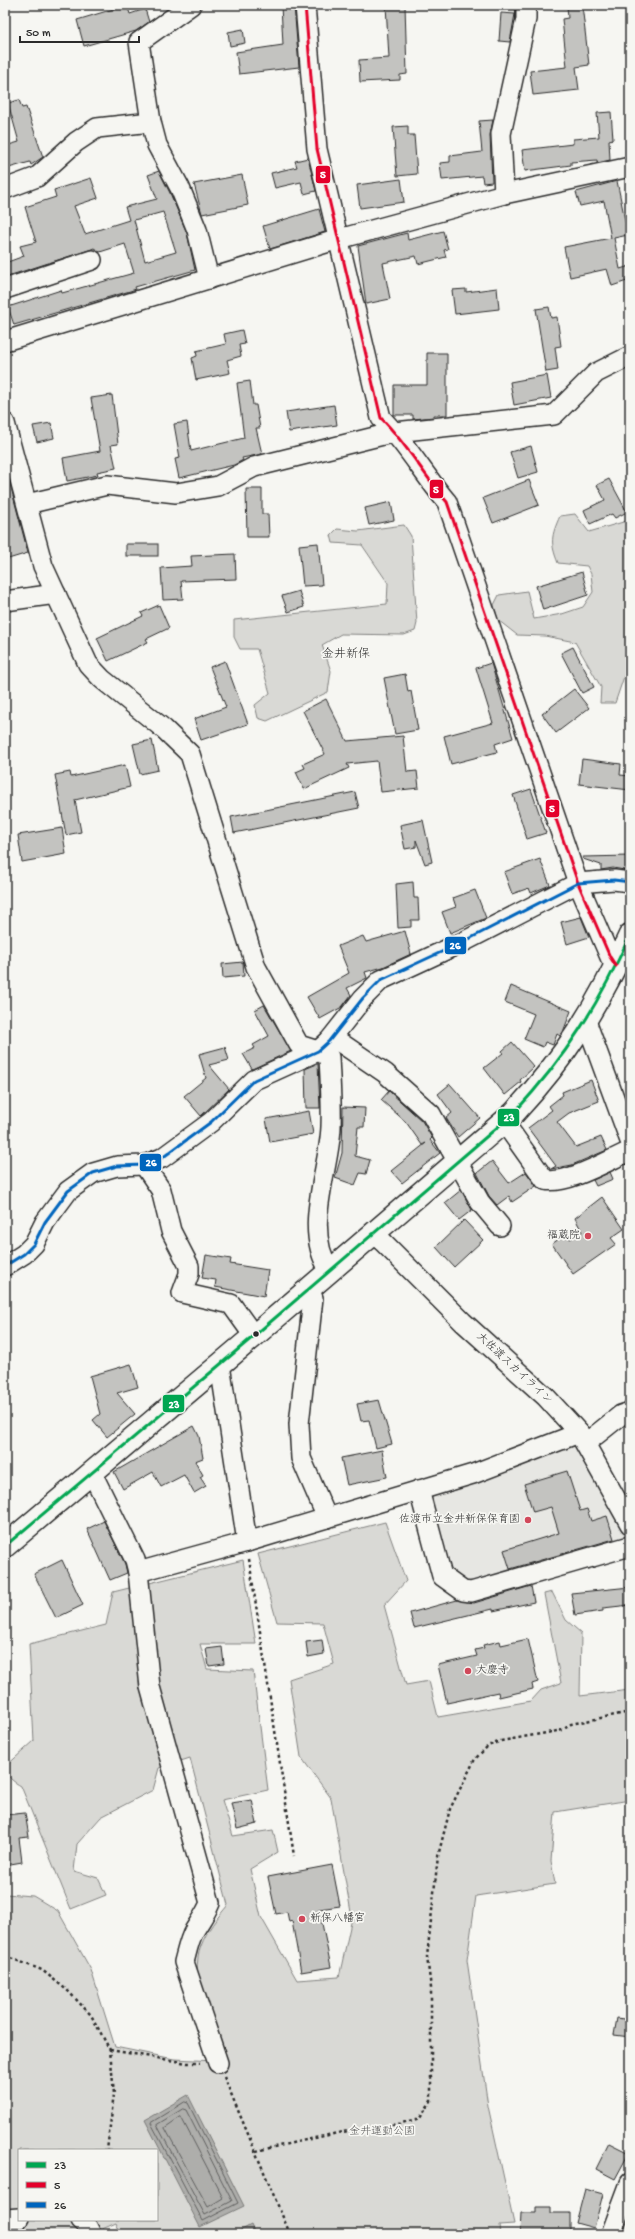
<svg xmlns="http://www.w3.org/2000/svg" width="635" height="2239" viewBox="0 0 635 2239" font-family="'Gochi Hand','Klee One',sans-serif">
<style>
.built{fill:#e7e7e3}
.green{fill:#d9d9d5;stroke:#828280;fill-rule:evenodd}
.water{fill:#aeaeab;stroke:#7a7a78}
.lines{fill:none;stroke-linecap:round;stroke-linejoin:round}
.shore{stroke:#5f5f5e;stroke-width:1}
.building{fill:#c3c3c0;stroke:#2b2b2b;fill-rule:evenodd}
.minor-casing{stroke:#2b2b2b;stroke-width:22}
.highway-casing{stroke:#2b2b2b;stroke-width:25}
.path{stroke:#2b2b2b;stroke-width:2.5;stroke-dasharray:3 3;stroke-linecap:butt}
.minor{stroke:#f6f6f2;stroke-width:19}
.highway{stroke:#f6f6f2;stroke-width:22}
.bus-1-casing{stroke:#f6f6f2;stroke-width:6}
.bus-2-casing{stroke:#f6f6f2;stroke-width:6}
.bus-3-casing{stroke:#f6f6f2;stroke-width:6}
.bus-1{stroke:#00a651;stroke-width:3}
.bus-2{stroke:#e4002b;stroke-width:3}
.bus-3{stroke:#0065bd;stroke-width:3}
.poi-dot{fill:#d1495b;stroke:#f6f6f2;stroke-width:1.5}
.bus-dot{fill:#2b2b2b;stroke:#f6f6f2;stroke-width:1.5}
.labels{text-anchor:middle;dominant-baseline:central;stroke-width:3.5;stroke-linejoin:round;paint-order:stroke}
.poi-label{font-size:11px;fill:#2b2b2b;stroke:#f6f6f2;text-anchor:end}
.street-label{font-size:11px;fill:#2b2b2b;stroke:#f6f6f2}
.park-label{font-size:11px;fill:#565656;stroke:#f6f6f2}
.neighbourhood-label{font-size:12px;fill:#2b2b2b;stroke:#f6f6f2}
.line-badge{stroke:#f6f6f2;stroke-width:1.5}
.badge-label{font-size:11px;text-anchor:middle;font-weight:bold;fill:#fff}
</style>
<rect width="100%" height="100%" fill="#f6f6f2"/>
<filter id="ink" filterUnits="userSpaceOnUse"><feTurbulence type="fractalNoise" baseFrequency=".025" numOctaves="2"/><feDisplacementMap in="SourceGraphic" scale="8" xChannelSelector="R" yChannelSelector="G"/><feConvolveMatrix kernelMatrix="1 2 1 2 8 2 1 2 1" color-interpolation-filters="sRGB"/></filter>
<g filter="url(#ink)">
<path class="built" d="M573,1440L589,1462L629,1544L457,1587L432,1497Z"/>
<g class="green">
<path d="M575,514L589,532L630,520V659L615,703H600L601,687L575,642L545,636L517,635L498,620L494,605L499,595L527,591L534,619L562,614L583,607L593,592L591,574L587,566L558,563C550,543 551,536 560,516Z"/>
<path d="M404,525L411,536L417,623L415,631L404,635L341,634L322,645L331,671L328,692L267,721L258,718L255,705L270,693L257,649H240L234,637V620L387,604L388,583L362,545L333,543L331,535L337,529L358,531Z"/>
<path d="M385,1522L406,1581L384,1605L406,1685L429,1681L438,1717L531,1701L541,1690L561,1683L544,1594L552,1592L566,1620L581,1633L580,1696L630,1690V1800L555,1812L551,1861L555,1884L476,1896L467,1960L488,2106L514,2224L499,2225L500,2234H121L116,2223L91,2234H5V1894L33,1896L58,1911L91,1970L115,2047L174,2059L215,2061C209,2030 189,1975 201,1946C207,1930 217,1918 228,1905L190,1758L159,1768L153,1790L101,1817L77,1844L74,1871L98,1878L106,1895L71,1909L21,1786C14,1782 6,1777 5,1767L34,1741L29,1644L106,1625L113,1592L243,1560L256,1644H200L207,1669L253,1671L268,1790L222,1800L233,1836L273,1830L278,1852L250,1869L261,1917L297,1980L339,1977L352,1918L331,1798L301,1757L289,1679L334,1664L323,1623L277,1622L258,1554ZM19,2150H157V2220H19Z"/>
</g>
<g class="water">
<path d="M188,2095L244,2206L200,2227L145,2120Z"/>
<path d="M251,2225L255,2234H234Z"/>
</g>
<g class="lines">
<g class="shore">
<path d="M185,2102L188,2103L238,2203L203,2221L151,2123Z"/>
<path d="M183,2109L186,2110L232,2201L205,2215L157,2125Z"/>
<path d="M181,2117L223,2198L208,2207L165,2128Z"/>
</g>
</g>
<g class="building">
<path d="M127,5L130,14L145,9L149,22L136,31L84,46L77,20Z"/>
<path d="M281,5H294L299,67L239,74L236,52L283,45Z"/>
<path d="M386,5H405L407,74L400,75V80L360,82L359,60L389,58Z"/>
<path d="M582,5L589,65L576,67L579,90L533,95L530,71L567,67L562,19L568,18L567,6Z"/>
<path d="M501,13L515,14L510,42L499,41Z"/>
<path d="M243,29L245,43L230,46L228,32Z"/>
<path d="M19,100L22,108L26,107L43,157L31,165L30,162L5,169V146L19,142L8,103Z"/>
<path d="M611,112L613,139L609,140L610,160L597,163V160L571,162V165L525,171L522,150L573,144V139L599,137L597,113Z"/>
<path d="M493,120L490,135L492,182L483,183L482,176L442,180L440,163L450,162V156L482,152L479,121Z"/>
<path d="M408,126V135H414L417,174L397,176L393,127Z"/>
<path d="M308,158L316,191L304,194L301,182L275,188L271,173L297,167L295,161Z"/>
<path d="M159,171L170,193L187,233L195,270L135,287L136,289L130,291L14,325L8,307L61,290L62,293L134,273L125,244L100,252L94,248L89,250L5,277V263L24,256L20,246L36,242L25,207L56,197L54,190L91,178L98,198L74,206L85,234L129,220L125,207L157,199L148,175ZM163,212L176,252L145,261L134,220Z"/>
<path d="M242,175L248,205L202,214L194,184Z"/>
<path d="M401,179L404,202L360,208L357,185Z"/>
<path d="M617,181L628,235L614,238L620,269L630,266V280L612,286L607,269L570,277L564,247L611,238L604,201L580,206L576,192Z"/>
<path d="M319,209L325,232L270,249L263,226Z"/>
<path d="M443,231L448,249L444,250L446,257L418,264L416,256L383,263L390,299L366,304L358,246L407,233L408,240Z"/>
<path d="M497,288L499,309L455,314L452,290L466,289V292Z"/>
<path d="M549,307L551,318L557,317L561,346L555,347L558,370L546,372L536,309Z"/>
<path d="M242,330L245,344L239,345L241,356L227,360L230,373L196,380L192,358L197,356L196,351L226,344L224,334Z"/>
<path d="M427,353H447V415H434V417L413,419V415H394V385H427Z"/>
<path d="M547,375L551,398L514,405L510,382Z"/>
<path d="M250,381L253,405H256L260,428H256L262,454L242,458L243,460L234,465L179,478L175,459L180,458L174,424L187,422L191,451L244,438L237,383Z"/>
<path d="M112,395L118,444L111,445L116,468L97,472L98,475L67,481L63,458L100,451L91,398Z"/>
<path d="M334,405L337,425L289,432L286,412Z"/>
<path d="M51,423L54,438L37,442L33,426Z"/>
<path d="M531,446L538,472L518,478L510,452Z"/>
<path d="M5,476H8L28,553L5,560Z"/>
<path d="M609,479L627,512L615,518L612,514L590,524L584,510L605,500L597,485Z"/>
<path d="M529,480L539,505L493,523L483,498Z"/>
<path d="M246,489H262V514H268L269,537H247Z"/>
<path d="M391,502L394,520L369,525L365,508Z"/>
<path d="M318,543L322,585L303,586L299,545Z"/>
<rect x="126" y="544" width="32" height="12"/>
<path d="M235,554L236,579L181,581L183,599L163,600L161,568L192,566L191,556Z"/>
<path d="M582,572L588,595L543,610L536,586Z"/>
<path d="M299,591L304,607L288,612L282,596Z"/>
<path d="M159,605L169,628L146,639L148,642L108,661L97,638L143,616L141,613Z"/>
<path d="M573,647L594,687L582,693L561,653Z"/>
<path d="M225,661L248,724L201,740L194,719L226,707L210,667Z"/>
<path d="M491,663L513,738L495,744L497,752L451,764L444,736L493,723L476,668Z"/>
<path d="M405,674L408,692L411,691L418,730L395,734L384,678Z"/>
<path d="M574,689L589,708L556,733L542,714Z"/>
<path d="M326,699L347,741L403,736L407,772L417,771L419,788L381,792L377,761L347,764L349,768L304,789L296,772L305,768L303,764L325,754L303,711Z"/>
<path d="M152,740L158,770L140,774L133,744Z"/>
<path d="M582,759L621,764L620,775L630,776V790L579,784Z"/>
<path d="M125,765L130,787L75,800L81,832L66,835L55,775L70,772L71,777Z"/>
<path d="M531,789L546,833L527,839L513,795Z"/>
<path d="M355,792L359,808L234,833L231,817Z"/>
<path d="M423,820L432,862L425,864L416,840V847L405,849L400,825Z"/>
<path d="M62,828L66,854L22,862L18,835Z"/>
<path d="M630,856V871L613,868L601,870V865L583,859V857Z"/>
<path d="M540,859L550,885L531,893L529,888L512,894L504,872Z"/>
<path d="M413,882L414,898H418L419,920H411V927L398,928L396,884Z"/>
<path d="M475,890L486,918L450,933L442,912L456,907L453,898Z"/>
<path d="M581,917L589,937L567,944L561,922Z"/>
<path d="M405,931L411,954L383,967L365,972L367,978L347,988L351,995L342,1007L320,1019L307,997L349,973L338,946L363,936L366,942Z"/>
<path d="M243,962L244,976L223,978L222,964Z"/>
<path d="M511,986L571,1011L563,1032L560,1036L557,1034L553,1045L545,1042L543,1047L524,1039L534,1014L505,1002Z"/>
<path d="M264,1005L291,1051L252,1069L243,1054L255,1048L253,1045L269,1036L255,1010Z"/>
<path d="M512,1042L534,1067L520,1080L521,1082L505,1095L484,1068L503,1053L502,1051Z"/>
<path d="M225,1047L229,1060L209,1065L229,1089L201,1116L184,1096L206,1078L199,1054Z"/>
<path d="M317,1064H318L320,1108H306L305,1069Z"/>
<path d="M591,1080L599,1101L569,1113L557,1122L576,1147L601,1137L607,1150L572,1165L551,1169L556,1166L528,1128L552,1110L549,1106L563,1095L562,1092Z"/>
<path d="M450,1084L480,1118L458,1137L446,1118L452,1113L438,1094Z"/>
<path d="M389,1091L422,1121L432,1138L430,1140L440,1153L402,1183L391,1171L426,1143L422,1145L406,1122L381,1100Z"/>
<path d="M343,1107L365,1108L364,1127H358L355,1156L370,1160L366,1174L360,1173L355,1185L335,1178L342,1153Z"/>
<path d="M309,1111L313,1134L270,1142L266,1119Z"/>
<path d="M492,1161L509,1183L526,1172L536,1186L512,1202L509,1196L497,1205L489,1196L477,1173Z"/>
<path d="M610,1172L613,1179L596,1186L593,1180Z"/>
<path d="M461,1190L472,1210L459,1220L445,1203Z"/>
<path d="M602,1197L624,1229L611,1238L616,1244L573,1274L552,1244L567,1233L570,1239L582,1232L575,1218Z"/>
<path d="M464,1220L483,1240L454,1267L436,1247Z"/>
<path d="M206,1255L231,1259L230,1264L268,1270L264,1296L215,1287L216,1280L202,1278Z"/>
<path d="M131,1364L138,1387L117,1393L135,1414L107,1437L93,1420L100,1414L90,1376Z"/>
<path d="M379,1400L392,1444L376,1448L369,1420L361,1421L357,1404Z"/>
<path d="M194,1426L199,1436L203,1458L195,1461L203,1475L200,1477L206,1486L194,1493L184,1475L161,1487L153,1472L123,1489L114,1472Z"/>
<path d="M382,1450L387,1477L347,1485L341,1458Z"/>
<path d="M567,1471L580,1511L587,1509L591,1521L607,1516L614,1539L510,1569L504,1550L559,1533L551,1507L533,1512L524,1484Z"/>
<path d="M104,1521L125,1564L127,1573L110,1580L87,1529Z"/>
<path d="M62,1560L83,1605L56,1618L34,1574Z"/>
<path d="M531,1586L534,1602L493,1611V1609L414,1628L410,1613L457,1600L474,1603Z"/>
<path d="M630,1587V1605L603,1608V1611L575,1615L571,1593Z"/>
<path d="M528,1639L538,1682L532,1684L533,1689L499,1697L498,1692L447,1703L438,1665L477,1656L475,1650L484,1648L483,1645L500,1641L501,1645Z"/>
<path d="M322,1640L324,1654L308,1657L306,1642Z"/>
<path d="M222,1647L224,1664L209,1666L206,1649Z"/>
<path d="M252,1800L257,1824L237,1829L231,1803Z"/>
<path d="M25,1813L29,1837L19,1838L22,1862L5,1865V1815Z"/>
<path d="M332,1865L340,1906L319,1909L331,1967L301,1972L292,1921L289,1922L287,1912L276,1914L268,1877Z"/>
<path d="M617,2018L630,2020V2037L614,2035Z"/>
<path d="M609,2143L629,2153L615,2179L596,2169Z"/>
<path d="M585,2189L603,2194L594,2228L576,2223Z"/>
<path d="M536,2207H551V2213H570V2233L520,2234L521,2213H536Z"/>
</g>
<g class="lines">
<defs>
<g id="minor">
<path d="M191,5L139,42L151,122L157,145L180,188L197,230L209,279"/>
<path d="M305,5L317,149L381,418C406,443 424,475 447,502L578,883L610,957L616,966"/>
<path d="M5,189L37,177L76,142L97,128L151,122"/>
<path d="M504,194L501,134L526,19V5"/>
<path d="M5,289L92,260"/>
<path d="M5,341L339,239L504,194L630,167"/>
<path d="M5,423L43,566L88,664L102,679L164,729L190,754L256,967L299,1045L318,1051L329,1057C330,1080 332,1104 331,1127C329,1173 302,1229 330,1271"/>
<path d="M27,504L107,485L176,493L218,486L254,467L395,432L554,415L596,373L630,356"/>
<path d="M5,601L56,594"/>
<path d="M586,1021L630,1141"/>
<path d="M329,1041L341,1043L385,1073L431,1114L480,1202L500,1226"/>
<path d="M504,1122L545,1180C567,1185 609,1160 630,1151"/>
<path d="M144,1165L161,1190L171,1231L189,1266V1274L182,1293L231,1304L254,1336"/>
<path d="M374,1233L463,1322L546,1397L579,1433L630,1524"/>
<path d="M5,1266L24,1254L34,1244L45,1222L68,1191L93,1173L117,1166L144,1165L162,1158L211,1122L254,1080L318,1051L329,1041L363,998L381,980L465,941L578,883L614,880L630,882"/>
<path d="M309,1289L313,1298L299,1424L301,1458L327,1518"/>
<path d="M220,1365L247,1542"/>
<path d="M586,1443L621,1415L630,1412"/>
<path d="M92,1473L135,1560L138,1572L150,1687L210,1903C206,1913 200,1921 194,1931C189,1940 187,1951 184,1962L218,2063"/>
<path d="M419,1490L442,1576L463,1591L471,1592L630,1546"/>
<path d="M138,1572L247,1542L473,1474L579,1433"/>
<path d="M5,2219L19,2218"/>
<path d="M81,2220L86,2224L91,2234"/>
<path d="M611,2234L630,2183"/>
</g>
<path id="highway" d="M5,1546L254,1336L514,1113C566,1057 599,1004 630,935"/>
</defs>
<use href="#minor" class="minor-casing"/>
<use href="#highway" class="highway-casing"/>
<g class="path">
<path d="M249,1559L294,1856"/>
<path d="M5,1956L42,1970L68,1991L91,2015L110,2050L114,2094L107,2150"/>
<path d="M110,2050L187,2063H200"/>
<path d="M224,2077L290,2234"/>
<path d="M256,2151L342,2132L398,2124L420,2118L431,2101V1988L427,1957L438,1856L450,1809L475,1759L488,1746L501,1741L563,1730L571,1724L630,1712"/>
</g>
<use href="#minor" class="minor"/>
<use href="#highway" class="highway"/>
<defs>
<path id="bus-1" d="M5,1546L254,1336L514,1113C566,1057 599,1004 630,935"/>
<path id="bus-2" d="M305,5L317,149L381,418C406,443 424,475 447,502L578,883L610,957L616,966"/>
<path id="bus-3" d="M5,1266L24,1254L34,1244L45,1222L68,1191L93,1173L117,1166L144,1165L162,1158L211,1122L254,1080L318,1051L329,1041L363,998L381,980L465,941L578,883L614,880L630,882"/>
</defs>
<use href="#bus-1" class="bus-1-casing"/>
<use href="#bus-2" class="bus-2-casing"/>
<use href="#bus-3" class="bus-3-casing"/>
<use href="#bus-1" class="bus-1"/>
<use href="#bus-2" class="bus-2"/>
<use href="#bus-3" class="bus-3"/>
</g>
</g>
<g class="poi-dot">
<circle cx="588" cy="1236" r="4"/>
<circle cx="528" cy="1520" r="4"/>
<circle cx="468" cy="1671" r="4"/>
<circle cx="302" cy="1919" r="4"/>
</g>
<circle class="bus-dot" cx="256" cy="1334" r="3.5"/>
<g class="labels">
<g class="poi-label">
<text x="580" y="1236">福蔵院</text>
<text x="520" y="1520">佐渡市立金井新保保育園</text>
<text x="476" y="1671" text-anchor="start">大慶寺</text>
<text x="310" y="1919" text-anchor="start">新保八幡宮</text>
</g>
<g class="street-label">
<text transform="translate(514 1369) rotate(43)">大佐渡スカイライン</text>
</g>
<g class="park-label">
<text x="382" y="2132">金井運動公園</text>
</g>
<g class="neighbourhood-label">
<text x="346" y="655">金井新保</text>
</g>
</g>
<g class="line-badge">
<rect x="315" y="165" width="16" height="19" rx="4" fill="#e4002b"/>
<rect x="429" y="479" width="15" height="20" rx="4" fill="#e4002b"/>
<rect x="545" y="799" width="15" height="19" rx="4" fill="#e4002b"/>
<rect x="444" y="936" width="23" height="19" rx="4" fill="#0065bd"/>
<rect x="497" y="1108" width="23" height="19" rx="4" fill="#00a651"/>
<rect x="139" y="1153" width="23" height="19" rx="4" fill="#0065bd"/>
<rect x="162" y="1394" width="23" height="19" rx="4" fill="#00a651"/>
</g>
<g class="badge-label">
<text x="323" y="178">5</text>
<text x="436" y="493">5</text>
<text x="552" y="812">5</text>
<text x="455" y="949">26</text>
<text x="509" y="1121">23</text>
<text x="151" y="1166">26</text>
<text x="174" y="1408">23</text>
</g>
<rect width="635" height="2239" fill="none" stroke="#f6f6f2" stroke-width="20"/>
<rect x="10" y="10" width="615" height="2219" fill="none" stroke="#2b2b2b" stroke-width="1.5" filter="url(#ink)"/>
<rect x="18" y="2149" width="140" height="72" fill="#f6f6f2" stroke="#a5a5a2"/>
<rect x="26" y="2162" width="20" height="6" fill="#00a651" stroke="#a5a5a2"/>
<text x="54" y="2169" font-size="12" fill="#2b2b2b">23</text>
<rect x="26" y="2182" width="20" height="6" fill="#e4002b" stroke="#a5a5a2"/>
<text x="54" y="2189" font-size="12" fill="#2b2b2b">5</text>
<rect x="26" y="2202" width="20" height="6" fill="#0065bd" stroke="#a5a5a2"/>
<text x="54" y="2209" font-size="12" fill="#2b2b2b">26</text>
<path d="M20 36v6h119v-6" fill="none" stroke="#2b2b2b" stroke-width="2"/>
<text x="26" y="36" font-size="12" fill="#2b2b2b" stroke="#f6f6f2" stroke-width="3" paint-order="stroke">50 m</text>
</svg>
